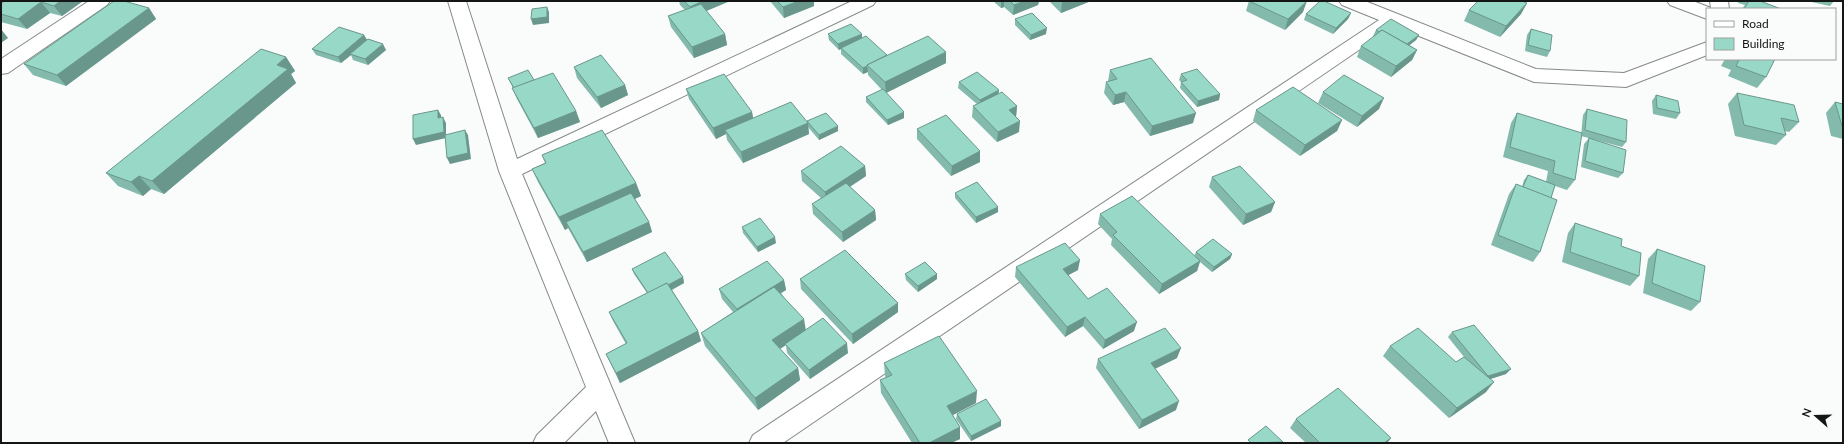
<svg xmlns="http://www.w3.org/2000/svg" width="1844" height="444" viewBox="0 0 1844 444" font-family="Lato,sans-serif">
<style>
.lines{fill:none;stroke-linecap:round;stroke-linejoin:round}
.street-casing{stroke:#868988;stroke-width:2}
.street{fill:#fff;fill-rule:evenodd}
.wall{fill:#83baab}
.shaded-wall{fill:#6a978b}
.building{fill:#98d8c7;stroke:#6a978b}
</style>
<rect width="100%" height="100%" fill="#f9fcfb"/>
<g class="lines">
<defs>
<g id="street">
<path d="M89,1H110L107,5L8,73L1,74V59Z"/>
<path d="M448,1H466L517,159L852,1H876L873,5L522,174L635,443H609L596,411L564,443H533L537,435L586,387L499,171Z"/>
<path d="M1339,1H1365L1536,69L1624,73L1707,42V55L1626,87L1534,82L1394,26L783,443H749L753,435L1379,20L1342,5Z"/>
<path d="M1667,1H1693L1711,8L1710,1H1728L1729,9H1707V19L1670,5Z"/>
</g>
</defs>
<use href="#street" class="street-casing"/>
<use href="#street" class="street"/>
</g>
<g class="wall">
<path d="M83,1L62,16L50,13L27,29L1,22V4Z"/>
<path d="M679,1H730L706,11L725,34L727,45L694,58L671,27L668,16L685,10L680,5Z"/>
<path d="M770,1H814V6L784,18Z"/>
<path d="M993,1H1039L1038,5L1013,15L1004,7L1001,8Z"/>
<path d="M1049,1H1091L1061,13Z"/>
<path d="M1249,1L1303,12L1285,30L1246,11Z"/>
<path d="M1478,1H1522L1527,3L1521,14L1500,37L1464,21L1469,10Z"/>
<path d="M1739,1H1763V2L1781,9H1742L1745,5L1738,3Z"/>
<path d="M1807,1H1834L1830,6Z"/>
<path d="M149,8L156,19L66,86L33,75L24,64Z"/>
<path d="M1351,13L1348,19L1333,34L1304,20L1306,14Z"/>
<path d="M1015,19L1046,34L1030,40L1015,25Z"/>
<path d="M1531,29L1550,51L1547,57L1525,51L1527,35Z"/>
<path d="M1376,30L1419,35L1416,40L1409,45L1417,50L1412,60L1391,77L1357,57L1361,46L1374,37L1373,36Z"/>
<path d="M828,34L862,38L887,55L946,52V63L886,93L904,118L888,125L866,102V97L882,90L868,75V72L863,74L841,54V49L839,50L829,40Z"/>
<path d="M364,35L367,40L386,50L368,65L353,60L351,55L341,63L316,55L312,49Z"/>
<path d="M286,57L295,71L291,74L296,83L164,194L151,189L143,196L118,186L106,173Z"/>
<path d="M1725,59H1775L1766,77L1757,88L1728,76L1731,70L1721,66Z"/>
<path d="M574,67L625,85L628,95L601,108L577,78Z"/>
<path d="M1110,70L1193,123L1150,136L1124,102L1113,105L1104,93L1106,82H1109L1108,81Z"/>
<path d="M1181,74L1220,94L1219,100L1197,107L1180,88L1181,82L1179,80Z"/>
<path d="M508,78L534,80L576,111L580,122L538,138L517,99L512,88H513Z"/>
<path d="M959,82L999,90L998,94L1017,106L1016,117L1019,132L997,142L972,117L973,106L977,104L958,88Z"/>
<path d="M686,89L752,112L753,118L808,123L807,121L838,131L819,140L808,127L809,134L743,163L727,140L726,134L716,139L689,99Z"/>
<path d="M1323,92L1379,109L1357,127L1318,103Z"/>
<path d="M1737,93L1799,122L1789,132L1785,131L1786,135L1776,145L1735,136L1728,104Z"/>
<path d="M1656,95L1680,113L1676,119L1653,114L1652,101Z"/>
<path d="M1835,102L1843,104V139L1831,136L1826,113Z"/>
<path d="M1587,109L1626,142L1622,147L1581,136L1583,115Z"/>
<path d="M1256,110L1342,120L1337,131L1300,156L1253,121Z"/>
<path d="M1517,113L1575,180L1567,190L1555,186L1551,198L1540,252L1533,262L1491,245L1509,194L1516,184L1522,187L1524,180L1528,175L1546,182L1548,171L1503,157L1511,123Z"/>
<path d="M917,129L980,162L951,176L917,139Z"/>
<path d="M1589,138L1623,173L1618,178L1581,167L1584,144Z"/>
<path d="M542,155L636,183L641,196L635,199L649,222L652,232L587,262L568,228L565,230L538,182L532,169L545,163Z"/>
<path d="M865,166L866,176L850,187L875,210L876,220L843,242L813,214L812,204L821,198L802,181L801,171Z"/>
<path d="M1212,177L1275,202L1271,212L1243,225L1209,187Z"/>
<path d="M955,193L998,212L976,223L955,198Z"/>
<path d="M1100,214L1194,256L1196,252L1232,254L1230,259L1212,272L1200,262L1197,271L1159,294L1111,245L1112,239L1098,224Z"/>
<path d="M1575,223L1621,246L1639,276L1630,286L1562,262L1568,233Z"/>
<path d="M742,227L776,243L758,252L743,233Z"/>
<path d="M1657,249L1700,302L1691,311L1643,293L1648,259Z"/>
<path d="M1016,267L1078,270L1068,275L1088,299L1134,331L1103,349L1083,326L1065,337L1015,277Z"/>
<path d="M632,269L683,277L684,283L672,290L698,331L701,341L620,383L606,354L626,344L613,321L609,312L647,293L634,274Z"/>
<path d="M905,274H937V279L918,292L906,280Z"/>
<path d="M800,279L898,303V312L853,344L801,289Z"/>
<path d="M784,280L786,290L781,293L806,330L848,353L810,379L787,353L786,345L780,349L798,368L800,380L758,410L705,346L701,333L733,312L722,299L719,289Z"/>
<path d="M1452,332L1506,374L1490,379L1486,392L1449,418L1383,356L1390,346L1456,362L1464,357L1448,337Z"/>
<path d="M1177,358L1155,369L1176,410L1139,429L1096,368L1098,359Z"/>
<path d="M884,363L976,403L953,415L960,439L951,443H912L881,393L880,380L886,378L885,376Z"/>
<path d="M957,414L1001,421V426L971,441L956,419Z"/>
<path d="M1296,419L1391,438L1387,443H1306L1290,428Z"/>
</g>
<g class="shaded-wall">
<path d="M60,1H83L62,16L54,6Z"/>
<path d="M703,1H730L692,17L690,7Z"/>
<path d="M799,1H814V6L784,18L783,7Z"/>
<path d="M1001,1H1004V7L1001,8Z"/>
<path d="M1024,1H1039L1038,5L1013,15L1014,5Z"/>
<path d="M1065,1H1091L1061,13L1062,2Z"/>
<path d="M1307,1L1303,12L1285,30L1288,19Z"/>
<path d="M41,2L50,13L27,29L18,19Z"/>
<path d="M1527,3L1521,14L1500,37L1506,26Z"/>
<path d="M547,7L549,12V23L533,25L531,19Z"/>
<path d="M149,8L156,19L66,86L57,75Z"/>
<path d="M1351,13L1348,19L1333,34L1336,28Z"/>
<path d="M1047,28L1046,34L1030,40L1031,35Z"/>
<path d="M1,29L8,38L1,43Z"/>
<path d="M725,34L727,45L694,58L692,47Z"/>
<path d="M862,34V39L841,48V49L839,50L838,44Z"/>
<path d="M364,35L367,40L350,54L351,55L341,63L338,57Z"/>
<path d="M1419,35L1416,40L1401,52L1404,46Z"/>
<path d="M383,44L386,50L368,65L365,59Z"/>
<path d="M1417,50L1412,60L1391,77L1396,66Z"/>
<path d="M946,52V63L886,93L885,82Z"/>
<path d="M286,57L295,71L291,74L296,83L164,194L152,181L277,65Z"/>
<path d="M867,66L868,72L863,74V68Z"/>
<path d="M625,85L628,95L601,108L597,97Z"/>
<path d="M999,90L998,96L980,106V100Z"/>
<path d="M1126,92L1124,102L1113,105L1115,95Z"/>
<path d="M1220,94L1219,100L1197,107L1198,101Z"/>
<path d="M1384,98L1379,109L1357,127L1362,116Z"/>
<path d="M1017,106L1016,117L1009,110Z"/>
<path d="M438,110L441,115V124L438,118Z"/>
<path d="M576,111L580,122L538,138L534,128Z"/>
<path d="M752,112L754,123L725,130L726,134L716,139L713,128Z"/>
<path d="M904,112V118L888,125L887,120Z"/>
<path d="M1196,113L1193,123L1150,136L1152,126Z"/>
<path d="M443,117L446,123V138L416,145L413,139Z"/>
<path d="M1342,120L1337,131L1300,156L1305,145Z"/>
<path d="M1020,121L1019,132L997,142L998,132Z"/>
<path d="M808,123L809,134L743,163L741,152Z"/>
<path d="M838,126V131L819,140V135Z"/>
<path d="M465,130L468,135L471,159L450,164L447,158Z"/>
<path d="M980,151V162L951,176L952,166Z"/>
<path d="M865,166L866,176L826,202L825,192Z"/>
<path d="M139,176L151,189L143,196L131,182Z"/>
<path d="M636,183L641,196L569,228L566,222L568,228L565,230L559,217Z"/>
<path d="M1275,202L1271,212L1243,225L1246,214Z"/>
<path d="M998,207V212L976,223V217Z"/>
<path d="M875,210L876,220L843,242L842,232Z"/>
<path d="M649,222L652,232L587,262L583,252Z"/>
<path d="M775,237L776,243L758,252L757,247Z"/>
<path d="M1232,254L1230,259L1212,272L1214,267Z"/>
<path d="M1080,260L1078,270L1061,279L1063,269Z"/>
<path d="M1200,261L1197,271L1159,294L1162,284Z"/>
<path d="M937,274V279L918,292V286Z"/>
<path d="M683,277L684,283L652,300L650,295Z"/>
<path d="M784,280L786,290L739,319L737,309Z"/>
<path d="M898,303V312L853,344L852,334Z"/>
<path d="M1085,317L1083,326L1065,337L1067,327Z"/>
<path d="M804,319L806,331L785,344L786,345L775,352L772,340Z"/>
<path d="M1137,322L1134,331L1103,349L1105,340Z"/>
<path d="M698,331L701,341L620,383L616,373Z"/>
<path d="M847,343L848,353L810,379L809,370Z"/>
<path d="M1181,348L1177,358L1148,372L1151,363Z"/>
<path d="M798,368L800,380L758,410L755,398Z"/>
<path d="M1511,369L1506,374L1484,381L1488,376Z"/>
<path d="M1494,382L1486,392L1449,418L1457,408Z"/>
<path d="M977,391L976,403L947,418V406Z"/>
<path d="M1179,401L1176,410L1139,429L1142,420Z"/>
<path d="M1001,421V426L971,441V436Z"/>
<path d="M960,427V439L951,443H929Z"/>
<path d="M1391,438L1387,443H1384Z"/>
</g>
<g class="building">
<path d="M5,1H60L54,6L41,2L18,19L1,14V4Z"/>
<path d="M114,1H124L149,8L57,75L24,64Z"/>
<path d="M684,1H703L690,7Z"/>
<path d="M777,1H799L783,7Z"/>
<path d="M1010,1H1024L1014,5Z"/>
<path d="M1249,1H1307L1288,19Z"/>
<path d="M1320,1H1324L1351,13L1336,28L1306,14Z"/>
<path d="M1478,1H1522L1527,3L1506,26L1469,10Z"/>
<path d="M1749,1H1760L1781,9H1744Z"/>
<path d="M701,4L725,34L692,47L668,16Z"/>
<path d="M547,7V17L531,19L532,9Z"/>
<path d="M1032,13L1047,28L1031,35L1015,19Z"/>
<path d="M1391,19L1419,35L1407,44L1382,30L1379,32L1376,30Z"/>
<path d="M851,24L862,34L838,44L828,34Z"/>
<path d="M339,27L364,35L338,57L312,49Z"/>
<path d="M1531,29L1552,35L1550,51L1528,45Z"/>
<path d="M1382,30L1417,50L1396,66L1361,46Z"/>
<path d="M866,36L887,55L867,65V66L863,68L841,48Z"/>
<path d="M928,36L946,52L885,82L867,65Z"/>
<path d="M368,39L383,44L365,59L350,54Z"/>
<path d="M261,49L286,57L277,65L288,69L152,181L139,176L131,182L106,173Z"/>
<path d="M601,55L625,85L597,97L574,67Z"/>
<path d="M1151,58L1196,113L1152,126L1126,92L1115,95L1106,82L1117,79L1110,70Z"/>
<path d="M1738,59H1775L1766,77L1736,66L1739,60Z"/>
<path d="M1197,69L1220,94L1198,101L1181,82L1187,80L1181,74Z"/>
<path d="M528,70L534,80L514,88L508,78Z"/>
<path d="M977,72L999,90L980,100L959,82Z"/>
<path d="M553,73L576,111L534,128L512,88Z"/>
<path d="M724,74L752,112L713,128L686,89Z"/>
<path d="M1344,75L1384,98L1362,116L1323,92Z"/>
<path d="M1293,87L1342,120L1305,145L1256,110Z"/>
<path d="M883,89L904,112L887,120L866,97Z"/>
<path d="M1002,92L1017,106L1009,110L1020,121L998,132L973,106Z"/>
<path d="M1737,93L1794,105L1799,122L1781,118L1786,135L1744,125Z"/>
<path d="M1656,95L1678,101L1680,113L1657,108Z"/>
<path d="M791,102L808,123L741,152L725,130Z"/>
<path d="M1835,102L1843,104V126H1842Z"/>
<path d="M1587,109L1627,120L1626,142L1585,130Z"/>
<path d="M438,110V118L443,117L444,132L413,139V115Z"/>
<path d="M826,113L838,126L819,135L807,121Z"/>
<path d="M1517,113L1582,133L1575,180L1553,173L1555,161L1510,147Z"/>
<path d="M946,115L980,151L952,166L917,129Z"/>
<path d="M465,130L468,153L447,158L445,135Z"/>
<path d="M602,130L636,183L559,217L532,169L546,163L542,155Z"/>
<path d="M1589,138L1626,150L1623,173L1585,161Z"/>
<path d="M841,146L865,166L825,192L801,171Z"/>
<path d="M1240,166L1275,202L1246,214L1212,177Z"/>
<path d="M1528,175L1555,185L1551,198L1523,187Z"/>
<path d="M977,182L998,207L976,217L955,193Z"/>
<path d="M846,183L875,210L842,232L812,204Z"/>
<path d="M1516,184L1557,200L1540,252L1498,235Z"/>
<path d="M631,193L649,222L583,252L566,222Z"/>
<path d="M1132,196L1200,261L1162,284L1113,235L1117,232L1100,214Z"/>
<path d="M760,218L775,237L757,247L742,227Z"/>
<path d="M1575,223L1622,239L1621,246L1641,253L1639,276L1570,252Z"/>
<path d="M1213,239L1232,254L1214,267L1196,252Z"/>
<path d="M1065,243L1080,260L1063,269L1088,299L1107,288L1137,322L1105,340L1085,317L1067,327L1016,267Z"/>
<path d="M1657,249L1705,266L1700,302L1652,283Z"/>
<path d="M845,250L898,303L852,334L800,279Z"/>
<path d="M665,252L683,277L668,285L667,283L648,293L632,269Z"/>
<path d="M767,261L784,280L737,309L719,289Z"/>
<path d="M925,262L937,274L918,286L905,274Z"/>
<path d="M667,283L698,331L616,373L606,354L627,343L609,312Z"/>
<path d="M774,287L804,319L772,340L798,368L755,398L701,333Z"/>
<path d="M823,318L847,343L809,370L785,344Z"/>
<path d="M1474,325L1511,369L1488,376L1452,332Z"/>
<path d="M1165,328L1181,348L1151,363L1179,401L1142,420L1098,359Z"/>
<path d="M1418,328L1456,362L1464,357L1494,382L1457,408L1390,346Z"/>
<path d="M939,336L977,391L947,406L960,427L929,443H920L880,380L892,375L884,363Z"/>
<path d="M1338,388L1391,438L1384,443H1320L1296,419Z"/>
<path d="M986,399L1001,421L971,436L957,414Z"/>
<path d="M1266,426L1283,442L1251,443L1248,440Z"/>
</g>
<rect width="1844" height="444" fill="none" stroke="#141515" stroke-width="4"/>
<rect x="1706" y="8" width="130" height="52" fill="#f9fcfb" stroke="#9da09f"/>
<rect x="1714" y="21" width="20" height="6" fill="#ffffff" stroke="#9da09f"/>
<text x="1742" y="28" font-size="12" fill="#141515">Road</text>
<rect x="1714" y="38" width="20" height="12" fill="#98d8c7" stroke="#9da09f"/>
<text x="1742" y="48" font-size="12" fill="#141515">Building</text>
<g transform="translate(1816 416) rotate(290)" stroke="#f9fcfb" stroke-width="3" paint-order="stroke">
<path d="M0-3L7 15L0 10L-7 15Z" fill="#141515"/>
<text y="-6" font-size="11" font-weight="bold" text-anchor="middle" fill="#141515">N</text>
</g>
</svg>
